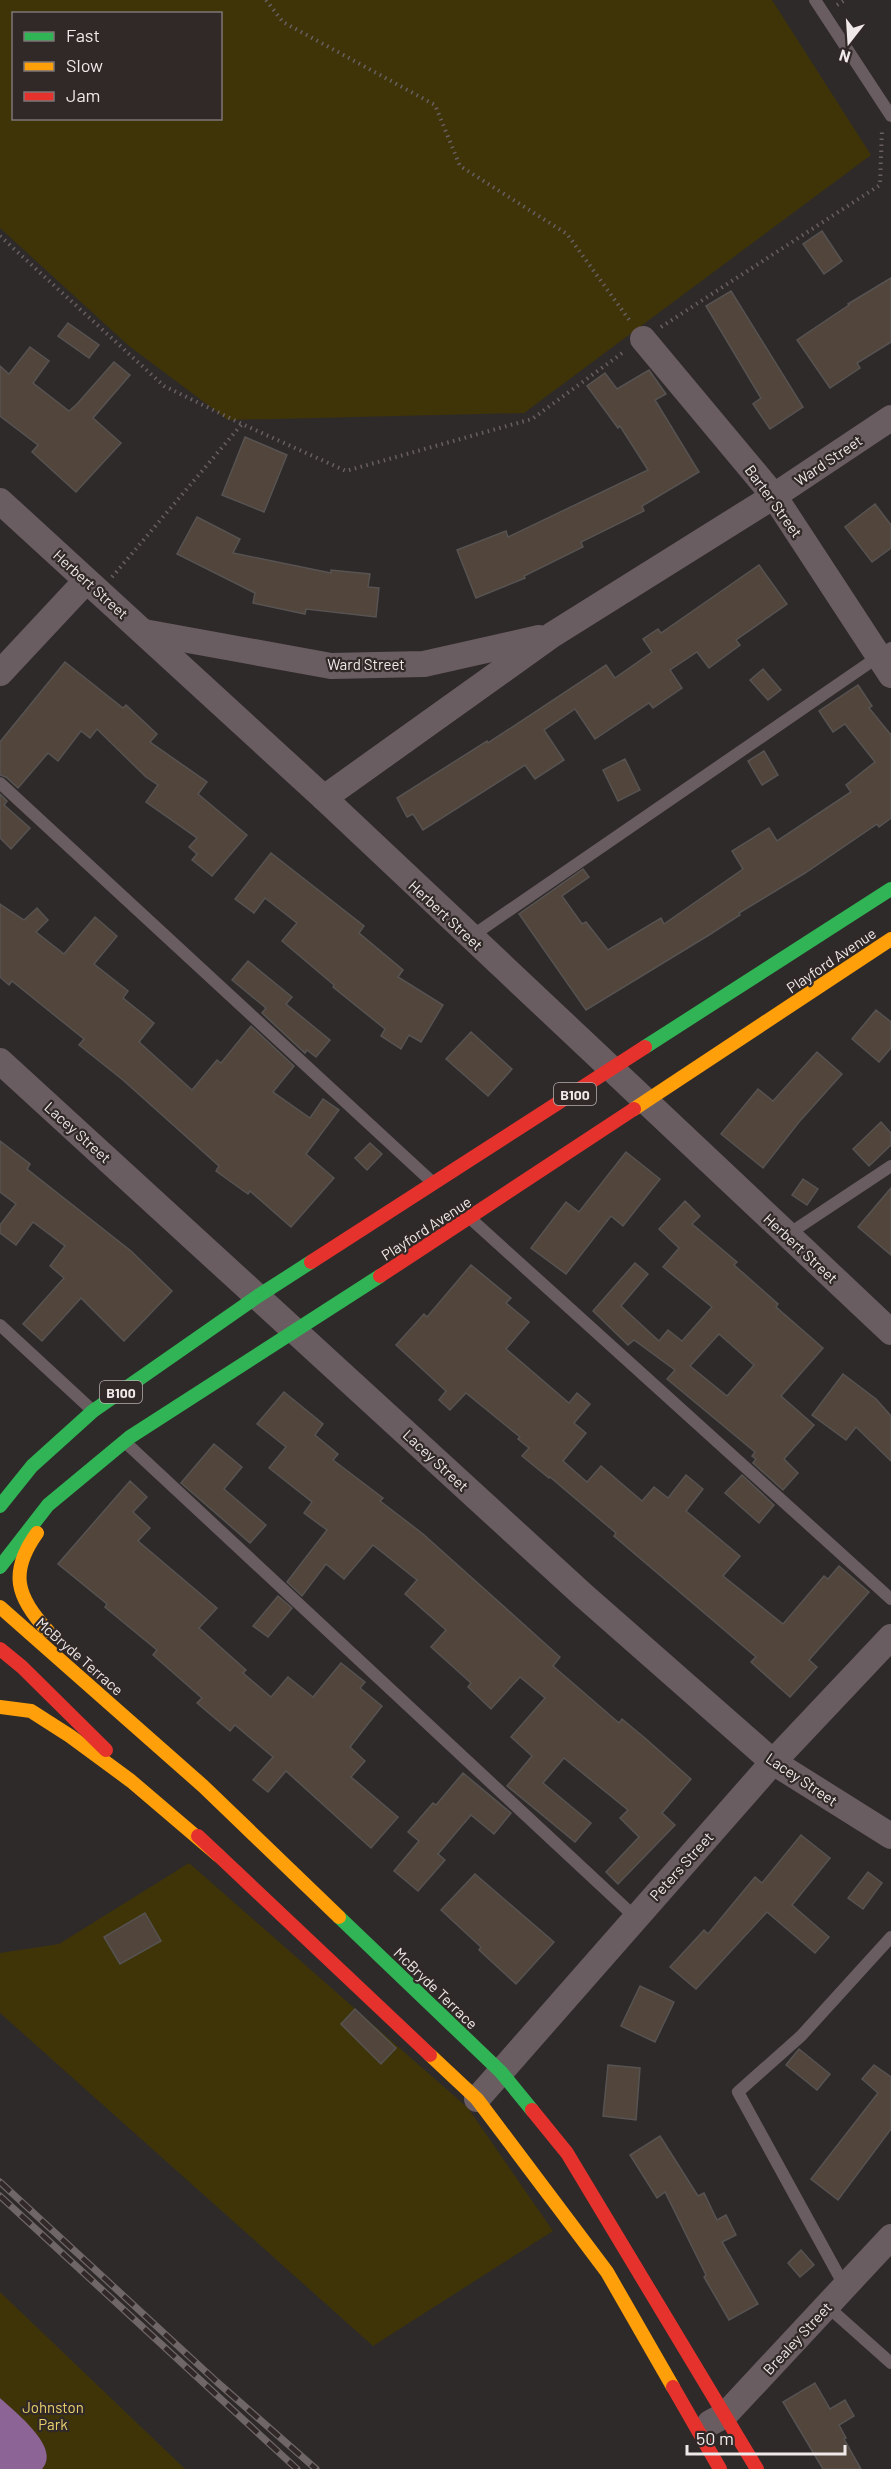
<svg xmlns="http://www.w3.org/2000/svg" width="891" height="2469" viewBox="0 0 891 2469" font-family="Barlow,sans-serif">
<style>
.green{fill:#3e3408;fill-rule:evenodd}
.water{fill:#8c6495}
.building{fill:#52453b;stroke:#565352;stroke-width:1.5;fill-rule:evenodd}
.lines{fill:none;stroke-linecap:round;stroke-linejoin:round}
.path{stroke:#695f62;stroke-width:4;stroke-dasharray:1.5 4.5;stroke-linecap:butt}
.lane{stroke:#6a5d61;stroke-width:12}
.street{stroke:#6a5d61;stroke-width:26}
.fast{stroke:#30b455;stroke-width:14}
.slow{stroke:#ff9f0a;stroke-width:14}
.jam{stroke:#e5322d;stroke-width:14}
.rail-casing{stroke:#6f6668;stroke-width:7}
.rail{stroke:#312928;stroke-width:4.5;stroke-dasharray:14;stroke-linecap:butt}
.labels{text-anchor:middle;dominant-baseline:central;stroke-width:4.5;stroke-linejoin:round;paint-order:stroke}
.shield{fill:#312928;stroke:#b6b0af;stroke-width:1.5}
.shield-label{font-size:14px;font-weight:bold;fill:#efeae9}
.street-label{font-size:15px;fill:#efeae9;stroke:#312928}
.park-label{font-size:15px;fill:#e9d06b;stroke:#312928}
</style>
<rect width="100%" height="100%" fill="#2f2a2a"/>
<g class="green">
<path d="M0,0H772L871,155L524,413L228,420L129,346L0,228ZM14,14H220V118H14Z"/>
<path d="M189,1863L468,2108L553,2231L373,2346L0,2013V1953L59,1944Z"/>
<path d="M0,2292L185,2469H0Z"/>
</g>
<path class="water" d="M0,2398C15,2412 62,2448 42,2469H0Z"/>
<g class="building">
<path d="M822,231L842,261L824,274L803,244Z"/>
<path d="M891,278V342L857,363L860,368L830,388L797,340L849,305L848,304Z"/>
<path d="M731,291L803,407L770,429L753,404L761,398L706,306Z"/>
<path d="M68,323L99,345L89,358L58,336Z"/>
<path d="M30,347L49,361L33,383L69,411L77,404L114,362L130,375L93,418L121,443L76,492L32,452L38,445L0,416V366L9,374Z"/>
<path d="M649,370L666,394L655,400L699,472L642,506L644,511L581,542L583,547L524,576L525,578L476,598L457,550L506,531L508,537L648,470L620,426L618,428L587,386L605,373L617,389Z"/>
<path d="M245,437L287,455L264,512L222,495Z"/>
<path d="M875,504L891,525V548L872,562L845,527Z"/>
<path d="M197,517L240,539L233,553L331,573V570L370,574L368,587L379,588L376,617L306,609L305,614L253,603L255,593L177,554Z"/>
<path d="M759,565L787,604L736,640L740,645L709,668L697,652L670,670L682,688L653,708L649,703L595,739L575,709L544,730L564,760L535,779L525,765L423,830L413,814L407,817L397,798L487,741L488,743L606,665L615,678L652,652L643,639L658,629L661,633Z"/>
<path d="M65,662L123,708L126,705L157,734L150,742L207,782L198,794L247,835L212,876L192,860L197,854L189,847L197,838L146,802L158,785L146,777L97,729L90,738L81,731L58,761L48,753L18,788L6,777L0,775V742Z"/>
<path d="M763,669L781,690L768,700L750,680Z"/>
<path d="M858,685L872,706L869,708L891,735V818L879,827L877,824L805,873L739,913L740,915L709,935L586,1010L519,914L583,869L589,877L562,896L582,924L586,922L608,950L661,918L664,924L743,869L732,851L769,828L777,841L851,792L846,785L875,762L845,724L833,732L819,711Z"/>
<path d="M764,751L778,775L762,785L748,761Z"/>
<path d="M625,759L640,790L618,801L603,770Z"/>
<path d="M0,794L7,801L4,805L30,828L11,849L0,838Z"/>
<path d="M271,853L364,926L359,933L403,970L398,977L443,1005L421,1042L409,1035L401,1049L381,1036L385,1029L333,987L334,985L282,941L297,923L265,898L254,913L235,899Z"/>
<path d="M0,904L24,920L37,908L48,920L36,932L64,954L95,917L117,936L94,964L128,991L123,998L154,1023L139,1042L192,1090L217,1060L221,1063L251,1026L294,1066L273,1092L310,1118L323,1099L339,1110L306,1154L334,1178L291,1227L250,1191L248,1194L216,1171L219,1166L123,1080L79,1045L84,1039L12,981L9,985L0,977Z"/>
<path d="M248,961L292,997L286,1004L330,1040L316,1057L307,1050L305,1053L262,1013L266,1008L232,980Z"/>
<path d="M876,1010L891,1022V1048L879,1062L852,1039Z"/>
<path d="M471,1032L512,1069L488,1096L446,1059Z"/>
<path d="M817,1052L842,1074L799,1122L763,1168L721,1134L758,1089L773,1101Z"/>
<path d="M881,1122L891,1133V1145L869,1166L853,1149Z"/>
<path d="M0,1141L30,1164L27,1169L131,1251L172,1291L124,1341L81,1298L42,1341L23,1324L64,1278L50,1266L65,1246L33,1222L16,1245L0,1233V1225L16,1204L0,1192Z"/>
<path d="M370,1143L382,1154L367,1170L355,1158Z"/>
<path d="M626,1152L660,1179L623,1226L611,1216L566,1274L531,1248L566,1202L579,1212Z"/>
<path d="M803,1179L818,1189L807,1205L792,1195Z"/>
<path d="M891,1188V1255L858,1227Z"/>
<path d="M685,1201L700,1216L692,1224L737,1262L734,1265L778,1304L776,1307L823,1348L781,1396L814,1425L784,1459L798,1473L783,1490L753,1463L756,1459L752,1456L755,1452L667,1379L675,1370L634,1340L628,1345L593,1311L635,1263L648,1274L621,1306L659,1341L668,1330L682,1341L712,1307L663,1267L679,1248L659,1229ZM719,1334L754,1365L727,1396L690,1366Z"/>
<path d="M471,1265L511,1298L506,1303L529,1322L506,1349L569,1403L577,1393L590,1404L574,1423L586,1433L563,1461L587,1482L601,1466L642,1501L654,1487L668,1498L686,1475L703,1489L686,1511L740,1556L723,1576L783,1624L824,1576L828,1579L839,1566L869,1592L809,1660L817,1667L790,1697L751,1662L756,1657L614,1536L616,1533L550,1477L549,1478L522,1456L529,1448L518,1439L520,1437L466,1393L450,1410L439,1400L446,1391L396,1345L424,1314L427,1317Z"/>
<path d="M843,1374L876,1399L891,1416V1461L856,1427L846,1440L812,1415Z"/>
<path d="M284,1392L323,1424L315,1435L338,1454L333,1460L383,1498L380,1501L423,1534L560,1657L553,1666L619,1723L622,1719L646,1739L691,1779L662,1813L675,1825L618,1884L606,1872L639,1837L620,1818L628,1810L564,1758L543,1783L591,1823L575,1842L507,1786L532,1756L511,1737L545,1698L520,1677L491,1709L468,1687L471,1683L431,1647L446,1630L405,1594L417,1580L373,1545L344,1579L326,1564L302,1596L287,1582L327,1530L304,1513L312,1502L269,1468L286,1447L257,1424Z"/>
<path d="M214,1444L242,1467L224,1489L266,1525L250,1543L181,1483Z"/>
<path d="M742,1475L774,1505L759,1523L725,1493Z"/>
<path d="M130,1481L147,1497L133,1512L150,1528L138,1541L217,1608L199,1628L246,1670L243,1673L271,1697L288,1677L313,1697L341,1663L365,1682L360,1688L382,1706L350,1747L365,1761L351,1777L398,1817L371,1848L286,1771L268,1792L253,1780L273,1757L235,1725L230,1731L197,1703L202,1698L153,1655L157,1650L105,1607L107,1604L58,1564Z"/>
<path d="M278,1596L292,1608L268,1637L253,1626Z"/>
<path d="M463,1773L511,1813L494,1834L471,1815L438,1854L445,1860L418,1891L394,1871L419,1841L408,1832L433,1803L436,1805Z"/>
<path d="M801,1835L830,1858L792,1905L829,1937L815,1953L767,1912L696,1989L670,1967L704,1930L708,1934L755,1877L762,1883Z"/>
<path d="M868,1872L882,1883L863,1909L848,1898Z"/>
<path d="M475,1874L554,1942L516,1984L479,1950L481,1947L441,1910Z"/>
<path d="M145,1913L161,1941L120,1964L104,1937Z"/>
<path d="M640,1986L674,2002L655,2042L621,2026Z"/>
<path d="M355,2009L396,2048L381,2064L341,2024Z"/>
<path d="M799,2049L830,2074L817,2090L786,2065Z"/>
<path d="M608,2065L640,2068L636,2120L603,2116Z"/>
<path d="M874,2065L891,2077V2129L838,2200L811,2179L878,2093L862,2079Z"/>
<path d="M660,2136L698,2196L704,2193L717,2220L726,2215L736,2235L722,2242L758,2304L729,2320L704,2277L706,2275L665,2192L657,2198L630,2155Z"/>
<path d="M801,2250L814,2265L800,2277L788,2263Z"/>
<path d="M815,2383L830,2409L845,2400L854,2416L839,2425L846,2438L844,2439L861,2469H823L783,2402Z"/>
</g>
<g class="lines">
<g class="path">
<path d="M266,0L283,22L435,105L460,166L567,234L630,321"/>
<path d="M837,5L845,0"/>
<path d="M0,236L164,386L242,424"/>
<path d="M661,327L880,185L882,129"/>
<path d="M112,577L242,424L346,471L532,419L625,351"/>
</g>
<g class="lane">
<path d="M815,0L891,116"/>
<path d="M0,783L431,1181"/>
<path d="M469,938L891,648"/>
<path d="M471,1219L891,1599"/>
<path d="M787,1235L891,1166"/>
<path d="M0,1325L92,1410"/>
<path d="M125,1442L635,1917"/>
<path d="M845,2287L738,2092L801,2036L891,1937"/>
<path d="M827,2306L891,2363"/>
</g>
<g class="street">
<path d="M643,339L774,496L891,675"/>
<path d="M0,501L324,798L891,1332"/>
<path d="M144,632L331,666L424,664L539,638"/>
<path d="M0,673L86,581"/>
<path d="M324,798L552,635L774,496L891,418"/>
<path d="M0,1061L583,1595L773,1762L891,1836"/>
<path d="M477,2099L773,1762L891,1637"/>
<path d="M710,2423L725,2415L891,2237"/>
</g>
<g class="fast">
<path d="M645,1047L891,889"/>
<path d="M0,1506L32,1466L93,1411L258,1296L311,1262"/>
<path d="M0,1567L48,1505L130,1437L380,1276"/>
<path d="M339,1917L501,2072L532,2110"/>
</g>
<g class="slow">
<path d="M634,1109L891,939"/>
<path d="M37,1533C9,1572 16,1597 48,1631"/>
<path d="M0,1607L203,1786L339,1917"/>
<path d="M0,1707L31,1711L70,1736L131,1781L219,1856"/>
<path d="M430,2055L477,2099L607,2272L673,2387"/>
</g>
<g class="jam">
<path d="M311,1262L645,1047"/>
<path d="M380,1276L634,1109"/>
<path d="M0,1649L22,1667L106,1750"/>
<path d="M198,1836L430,2055"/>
<path d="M532,2110L567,2153L757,2469"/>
<path d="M673,2387L720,2469"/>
</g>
<defs>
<g id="rail">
<path d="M0,2182L217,2382L316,2469"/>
<path d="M0,2196L297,2469"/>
</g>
</defs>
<use href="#rail" class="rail-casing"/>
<use href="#rail" class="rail"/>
</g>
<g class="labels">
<g class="shield">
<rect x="554" y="1083" width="42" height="22" rx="4.5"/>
<rect x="100" y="1381" width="42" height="22" rx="4.5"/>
</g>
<g class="shield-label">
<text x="575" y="1094">B100</text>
<text x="121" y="1392">B100</text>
</g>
<g class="street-label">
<text transform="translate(828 460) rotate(-34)">Ward Street</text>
<text transform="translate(774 501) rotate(54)">Barter Street</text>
<text transform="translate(91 584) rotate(42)">Herbert Street</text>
<text x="366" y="664">Ward Street</text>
<text transform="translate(446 915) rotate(43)">Herbert Street</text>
<text transform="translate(831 960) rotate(-34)">Playford Avenue</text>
<text transform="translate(78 1132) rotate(42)">Lacey Street</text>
<text transform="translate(426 1228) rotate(-33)">Playford Avenue</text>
<text transform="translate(801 1248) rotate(43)">Herbert Street</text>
<text transform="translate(436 1460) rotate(43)">Lacey Street</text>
<text transform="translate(80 1656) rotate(41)">McBryde Terrace</text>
<text transform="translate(802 1779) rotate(34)">Lacey Street</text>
<text transform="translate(681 1866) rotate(-48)">Peters Street</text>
<text transform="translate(436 1988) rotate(44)">McBryde Terrace</text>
<text transform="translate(797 2338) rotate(-47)">Brealey Street</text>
</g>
<g class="park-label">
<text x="53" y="2407">Johnston<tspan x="53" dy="17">Park</tspan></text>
</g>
</g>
<rect x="12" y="12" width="210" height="108" fill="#312928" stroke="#7d7675" stroke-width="1.5"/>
<rect x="24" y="32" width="30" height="9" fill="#30b455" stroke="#7d7675" stroke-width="1.5"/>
<text x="66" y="42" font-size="18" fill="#efeae9">Fast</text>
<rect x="24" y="62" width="30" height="9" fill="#ff9f0a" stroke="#7d7675" stroke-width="1.5"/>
<text x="66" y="72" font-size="18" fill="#efeae9">Slow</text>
<rect x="24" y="92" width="30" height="9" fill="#e5322d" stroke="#7d7675" stroke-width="1.5"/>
<text x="66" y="102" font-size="18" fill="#efeae9">Jam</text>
<g transform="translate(849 42) rotate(197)" stroke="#312928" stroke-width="4.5" paint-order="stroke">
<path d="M0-4.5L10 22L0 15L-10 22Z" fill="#efeae9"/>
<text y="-9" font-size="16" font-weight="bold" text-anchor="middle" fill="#efeae9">N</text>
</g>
<path d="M687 2445v9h158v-9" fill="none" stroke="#efeae9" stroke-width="3"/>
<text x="696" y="2445" font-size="18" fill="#efeae9" stroke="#312928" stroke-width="4.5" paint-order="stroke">50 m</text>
</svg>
